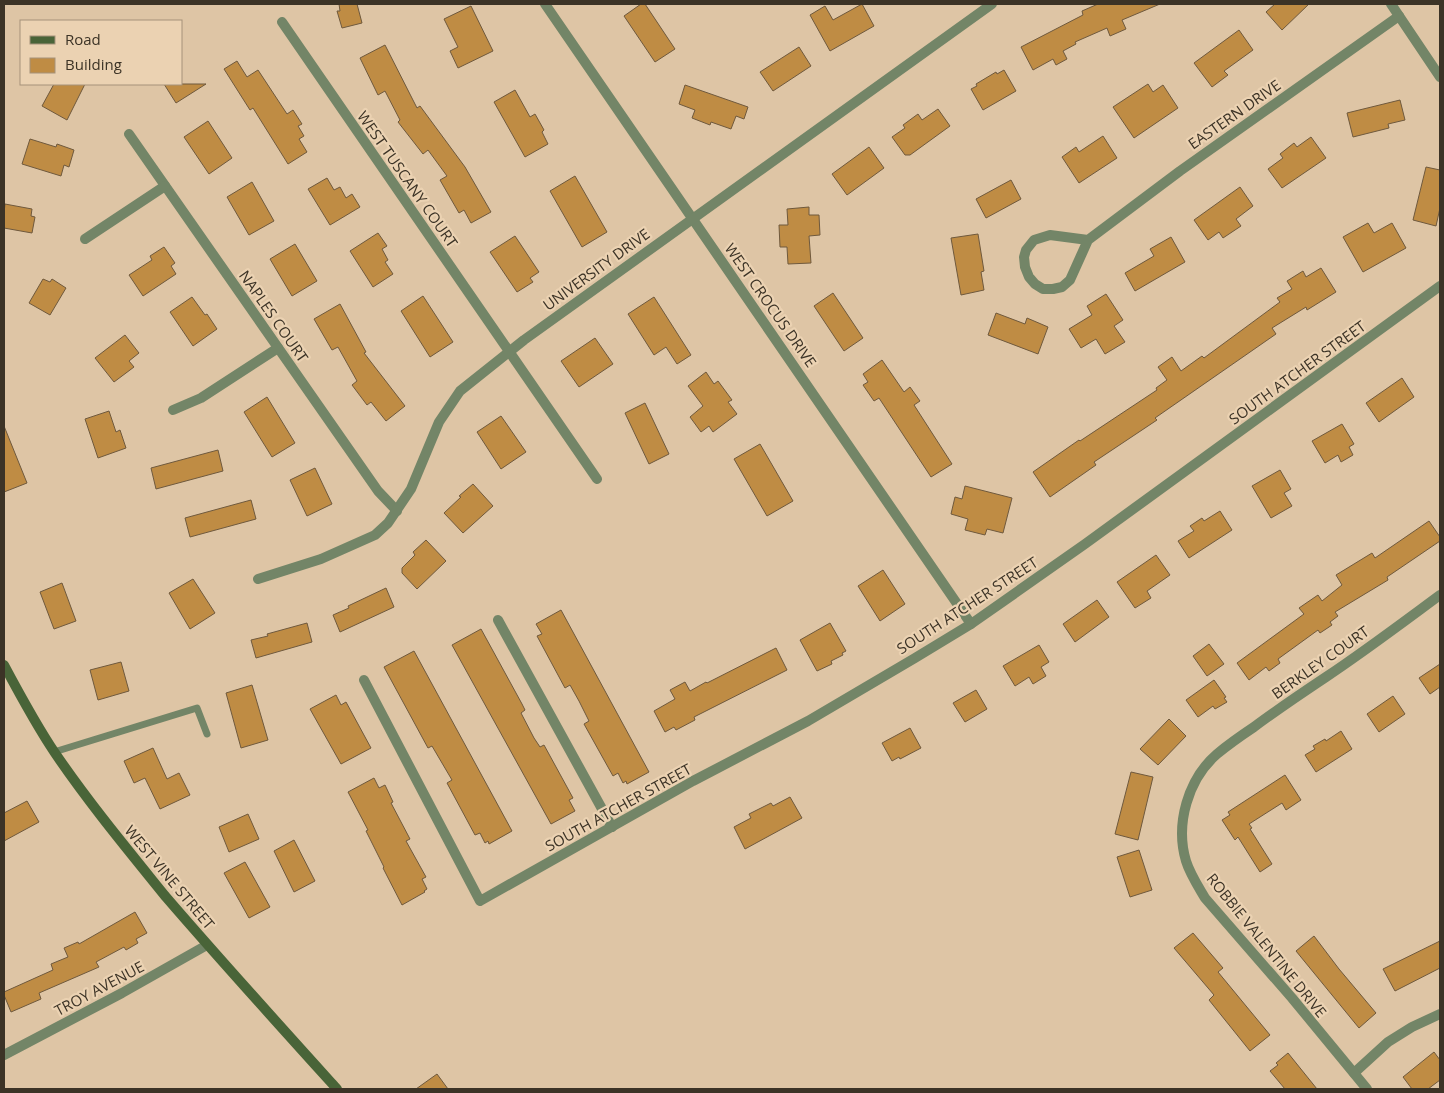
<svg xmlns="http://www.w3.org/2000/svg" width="1444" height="1093" viewBox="0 0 1444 1093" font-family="'Open Sans',sans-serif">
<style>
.building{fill:#bf8c44;stroke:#6f593d}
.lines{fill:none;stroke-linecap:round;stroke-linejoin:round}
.service{stroke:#738567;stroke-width:7}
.minor{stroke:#738567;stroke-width:10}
.tertiary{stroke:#738567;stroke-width:10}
.secondary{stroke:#496438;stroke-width:10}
.labels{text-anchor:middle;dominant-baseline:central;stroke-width:4.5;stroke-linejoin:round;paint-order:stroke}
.street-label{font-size:15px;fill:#3c3326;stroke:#ebd2b2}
</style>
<rect width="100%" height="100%" fill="#dec5a5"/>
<g class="building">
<path d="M339,4H357L362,23L342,28L337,11H340Z"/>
<path d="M641,4H645L675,49L655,62L624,16Z"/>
<path d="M862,4L874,26L830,51L810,15L825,6L833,20Z"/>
<path d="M1098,4H1160L1122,20L1126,29L1110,36L1107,28L1075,42L1076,44L1063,51L1067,59L1056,65L1053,59L1033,70L1021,47L1083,15L1082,11Z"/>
<path d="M1275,4H1309L1282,30L1266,12Z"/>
<path d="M471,6L493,51L458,68L450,51L458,47L444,19Z"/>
<path d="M1239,30L1253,50L1224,71L1228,75L1212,87L1194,63Z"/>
<path d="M385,45L417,108L420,106L465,167L491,212L471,223L464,210L459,213L440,180L447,176L428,150L423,154L398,122L400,120L385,91L378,95L360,58Z"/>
<path d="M799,47L811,66L773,91L760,72Z"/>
<path d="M237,61L247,77L258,70L287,114L293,110L302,124L298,126L304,136L299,139L307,152L288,164L253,108L250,110L224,69Z"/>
<path d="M1004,70L1016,91L983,110L971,89L977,86L976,84L996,72L997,74Z"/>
<path d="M54,84H85L67,120L42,106Z"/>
<path d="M164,84H206L176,103Z"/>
<path d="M1148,84L1153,92L1163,85L1178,108L1134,138L1113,107Z"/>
<path d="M685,85L748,107L744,119L736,116L731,129L711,122L710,125L692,118L695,110L679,104Z"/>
<path d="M515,90L530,117L535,114L544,130L542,132L548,144L525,157L494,102Z"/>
<path d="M1400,100L1405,120L1388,124L1389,128L1353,137L1347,113Z"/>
<path d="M938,109L950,126L910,155H905L892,137L905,128L903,125L918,114L922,120Z"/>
<path d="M208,121L232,158L209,174L184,137Z"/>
<path d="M1103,136L1117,158L1079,183L1062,157L1076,147L1079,152Z"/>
<path d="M1311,137L1326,158L1282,188L1268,169L1283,158L1280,154L1294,143L1297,147Z"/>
<path d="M30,139L56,147L57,144L74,150L69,167L64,165L61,176L22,164Z"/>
<path d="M869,147L884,168L847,195L832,174Z"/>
<path d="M1426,167L1440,170V208L1436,226L1413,220Z"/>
<path d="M575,176L607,232L582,247L550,191Z"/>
<path d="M327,178L334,190L340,187L346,198L352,194L360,207L330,225L308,189Z"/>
<path d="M1011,180L1021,199L986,218L976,199Z"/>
<path d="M252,182L274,221L249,235L227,197Z"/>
<path d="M1240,187L1253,206L1236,219L1241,226L1223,238L1219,232L1208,240L1194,220Z"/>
<path d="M5,204L32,209L31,216L35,217L32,233L4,228V213Z"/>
<path d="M809,207V215H819L820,235L809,236L811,263L788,264L787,247H780L779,225H788L787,209Z"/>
<path d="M1368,223L1374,233L1392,223L1406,248L1363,272L1343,237Z"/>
<path d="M378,233L387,246L382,249L388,260L385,262L393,274L373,287L350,251Z"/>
<path d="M978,234L984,271L981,272L984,290L961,295L951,238Z"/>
<path d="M515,236L539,272L530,278L533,282L517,292L490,252Z"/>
<path d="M1171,237L1185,262L1135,291L1125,273L1154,256L1150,249Z"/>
<path d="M295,244L317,281L292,296L270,259Z"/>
<path d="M164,247L175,263L171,266L176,274L143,296L129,275L152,260L150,256Z"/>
<path d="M1321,268L1336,292L1307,310L1306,307L1272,328L1276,334L1155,418L1157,420L1094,462L1096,465L1050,497L1033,472L1079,440L1080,441L1157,390L1156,388L1167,380L1158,367L1172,357L1181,371L1202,356L1204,358L1280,302L1277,298L1292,289L1287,281L1303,271L1306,277Z"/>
<path d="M43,279L50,282L52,279L66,288L50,315L29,303Z"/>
<path d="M833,293L863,338L844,351L814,306Z"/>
<path d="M1106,294L1123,320L1114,326L1125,342L1105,354L1096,339L1081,348L1069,329L1092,315L1087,306Z"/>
<path d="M423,296L453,342L430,357L401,311Z"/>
<path d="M192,297L205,315L207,314L217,329L193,346L170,312Z"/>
<path d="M654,297L691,355L677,364L666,347L654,355L628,314Z"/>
<path d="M340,304L366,352L364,353L405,406L386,421L371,402L367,405L352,385L357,381L338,347L332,350L314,319Z"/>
<path d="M996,313L1025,324L1027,318L1048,327L1038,354L988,335Z"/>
<path d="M125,335L139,353L129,361L134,367L114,382L95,358Z"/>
<path d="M595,338L613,364L579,387L561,361Z"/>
<path d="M882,360L904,392L910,387L920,401L914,405L952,464L931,477L879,398L874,401L863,385L868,382L863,374Z"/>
<path d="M706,372L714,384L718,381L732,400L728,402L737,414L713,432L709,426L701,432L690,417L703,406L688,386Z"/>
<path d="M1402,378L1414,397L1379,422L1366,403Z"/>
<path d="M267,397L295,443L272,457L244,412Z"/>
<path d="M645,403L669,454L649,464L625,413Z"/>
<path d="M109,411L116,432L120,430L126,448L98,458L85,419Z"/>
<path d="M501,416L526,452L501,469L477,432Z"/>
<path d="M1342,424L1354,444L1349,447L1353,455L1341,462L1338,455L1325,463L1312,441Z"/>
<path d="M4,426L27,483L4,492Z"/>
<path d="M760,444L793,501L767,516L734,459Z"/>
<path d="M218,450L223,471L156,489L151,468Z"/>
<path d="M315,468L332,504L307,516L290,480Z"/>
<path d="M1280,470L1291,489L1284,493L1292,506L1271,518L1252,486Z"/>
<path d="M473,484L493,506L463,533L444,513L461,497L459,496Z"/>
<path d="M965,486L1012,498L1003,533L987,529L985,535L965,530L968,519L951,514L955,497L962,499Z"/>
<path d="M251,500L256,519L190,537L185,518Z"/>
<path d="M1220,511L1232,530L1189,558L1178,541L1194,531L1190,526L1202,518L1204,521Z"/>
<path d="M1429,521L1440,537V541L1387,577L1388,580L1335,612L1338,616L1330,622L1332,625L1320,633L1318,630L1278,659L1280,663L1269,671L1266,667L1249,680L1237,663L1304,614L1299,608L1318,595L1322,601L1342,585L1336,575L1372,553L1375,558Z"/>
<path d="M426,540L446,561L417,589L402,573V568L415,555L413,552Z"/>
<path d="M1156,555L1170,575L1147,591L1151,598L1135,608L1117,582Z"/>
<path d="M883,570L905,604L880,621L858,586Z"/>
<path d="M193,579L215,613L190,629L169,593Z"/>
<path d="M62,583L76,621L54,629L40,592Z"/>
<path d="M386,588L394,607L340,632L333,615L349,608L348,606Z"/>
<path d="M1097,600L1109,617L1075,642L1063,624Z"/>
<path d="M561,610L649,772L627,784L626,781L623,783L618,773L613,776L584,724L589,721L579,701L570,685L565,688L537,636L542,634L536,624Z"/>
<path d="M307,623L312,642L256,658L251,640L268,636L267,634Z"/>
<path d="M830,623L846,651L842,653L843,655L831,661L832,664L817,671L800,640Z"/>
<path d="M481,629L522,704L525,710L521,713L534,738L540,747L544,745L573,798L569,800L575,811L551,824L452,645Z"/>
<path d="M1209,644L1224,664L1207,676L1193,656Z"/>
<path d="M1039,645L1049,662L1041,667L1046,676L1033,684L1029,677L1015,686L1003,666Z"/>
<path d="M776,648L787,670L694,717L695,720L676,730L674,727L665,732L654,711L675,699L670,690L685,682L690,691L706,682L707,683Z"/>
<path d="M414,651L512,831L489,844L488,841L485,843L480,833L475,835L447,783L452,780L432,746L428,748L384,667Z"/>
<path d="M121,662L129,691L98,700L90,670Z"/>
<path d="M1440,664V687L1430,694L1419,678Z"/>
<path d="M1214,680L1226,697L1224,698L1227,702L1215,709L1213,706L1198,717L1186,700Z"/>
<path d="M252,685L268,740L241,748L226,693Z"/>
<path d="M976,690L987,709L965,722L953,703Z"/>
<path d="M336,695L341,705L346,702L371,748L341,764L310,709Z"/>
<path d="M1393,696L1405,714L1379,732L1367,714Z"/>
<path d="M1169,719L1186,736L1158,765L1140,749Z"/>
<path d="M910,728L921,748L900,759L899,757L892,761L882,743Z"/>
<path d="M1341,731L1352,749L1316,772L1305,755L1315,749L1313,746L1325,739L1326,741Z"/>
<path d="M153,748L167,779L179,773L190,795L160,809L145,778L134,783L124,761Z"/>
<path d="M1131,772L1153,777L1138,840L1115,834Z"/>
<path d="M1285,775L1301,800L1286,810L1282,803L1249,824L1252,828L1250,829L1272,864L1260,872L1238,837L1235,840L1222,820L1230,815L1228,812Z"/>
<path d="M374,778L379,788L385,785L393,802L391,803L410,839L406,841L426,877L422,879L427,889L424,891L425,892L402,905L383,868L384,867L366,831L368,830L348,792Z"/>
<path d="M790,797L802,818L745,849L734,827L751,818L749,814L771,803L773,806Z"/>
<path d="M27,801L39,822L4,841V813Z"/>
<path d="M248,814L259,839L229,852L219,827Z"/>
<path d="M294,840L315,881L294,892L274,851Z"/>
<path d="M1139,850L1152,890L1130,897L1117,857Z"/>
<path d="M245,862L270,907L249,918L224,873Z"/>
<path d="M135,912L147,933L136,939L138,943L126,950L124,947L96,962L99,967L39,993L41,999L11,1012L4,995V992L53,970L51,964L68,957L64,948L78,942L79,944Z"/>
<path d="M1193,933L1223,968L1218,972L1270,1035L1250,1051L1209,1000L1214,995L1174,948Z"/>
<path d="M1314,936L1339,969L1376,1013L1359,1028L1296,951Z"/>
<path d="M1440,941V968L1395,991L1383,969Z"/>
<path d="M1434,1052L1440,1060V1080L1428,1089H1412L1403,1077Z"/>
<path d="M1288,1053L1317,1089H1285L1270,1071L1278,1065L1276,1063Z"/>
<path d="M437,1074L448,1089H416Z"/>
</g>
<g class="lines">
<path class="service" d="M54,752L197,708L207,734"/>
<g class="minor">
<path d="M545,4L971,624"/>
<path d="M1391,4L1440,77"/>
<path d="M282,22L597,479"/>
<path d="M129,134L378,491L397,511"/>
<path d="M85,239L165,186"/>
<path d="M1088,240L1050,235L1034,240L1026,250L1024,257L1025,267L1029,277L1035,284L1043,289H1053L1062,287L1070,280L1088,240L1180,171L1399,16"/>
<path d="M173,410L201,398L278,348"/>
<path d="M258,579L321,559L375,535L388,523L411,489L439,422L460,391L524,340L992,4"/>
<path d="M498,620L612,827"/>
<path d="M364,680L480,901L693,781L808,721L915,658L971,624L1085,544L1440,286"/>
<path d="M4,1055L122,993L207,945"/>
<path d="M1354,1073L1388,1042L1412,1027L1440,1014"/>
</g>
<path class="tertiary" d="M1367,1089L1292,998L1205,898C1198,886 1190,874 1186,861C1175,824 1188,779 1217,754C1229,744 1242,735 1254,727C1278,709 1302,693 1326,677C1365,651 1402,623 1440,595"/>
<path class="secondary" d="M4,665C20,695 36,725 55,753C89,803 128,850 166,897C222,962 280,1026 337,1089"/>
</g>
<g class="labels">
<g class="street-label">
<text transform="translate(1234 114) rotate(-35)">EASTERN DRIVE</text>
<text transform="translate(408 179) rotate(55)">WEST TUSCANY COURT</text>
<text transform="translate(596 269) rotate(-36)">UNIVERSITY DRIVE</text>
<text transform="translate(771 305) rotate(55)">WEST CROCUS DRIVE</text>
<text transform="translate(274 316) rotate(55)">NAPLES COURT</text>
<text transform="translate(1297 372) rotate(-36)">SOUTH ATCHER STREET</text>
<text transform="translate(967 605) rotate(-33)">SOUTH ATCHER STREET</text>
<text transform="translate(1320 662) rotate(-35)">BERKLEY COURT</text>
<text transform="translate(618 807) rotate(-29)">SOUTH ATCHER STREET</text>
<text transform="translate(170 877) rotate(50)">WEST VINE STREET</text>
<text transform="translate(1267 945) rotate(51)">ROBBIE VALENTINE DRIVE</text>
<text transform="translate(99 988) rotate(-28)">TROY AVENUE</text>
</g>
</g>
<rect width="1444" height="1093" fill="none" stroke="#3c3326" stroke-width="10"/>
<rect x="20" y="20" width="162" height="65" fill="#ebd2b2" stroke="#a5927a"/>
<rect x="30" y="36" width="25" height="8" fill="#496438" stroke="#a5927a"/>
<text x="65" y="45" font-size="15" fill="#3c3326">Road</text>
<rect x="30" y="58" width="25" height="15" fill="#bf8c44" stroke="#a5927a"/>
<text x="65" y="70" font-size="15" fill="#3c3326">Building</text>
</svg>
